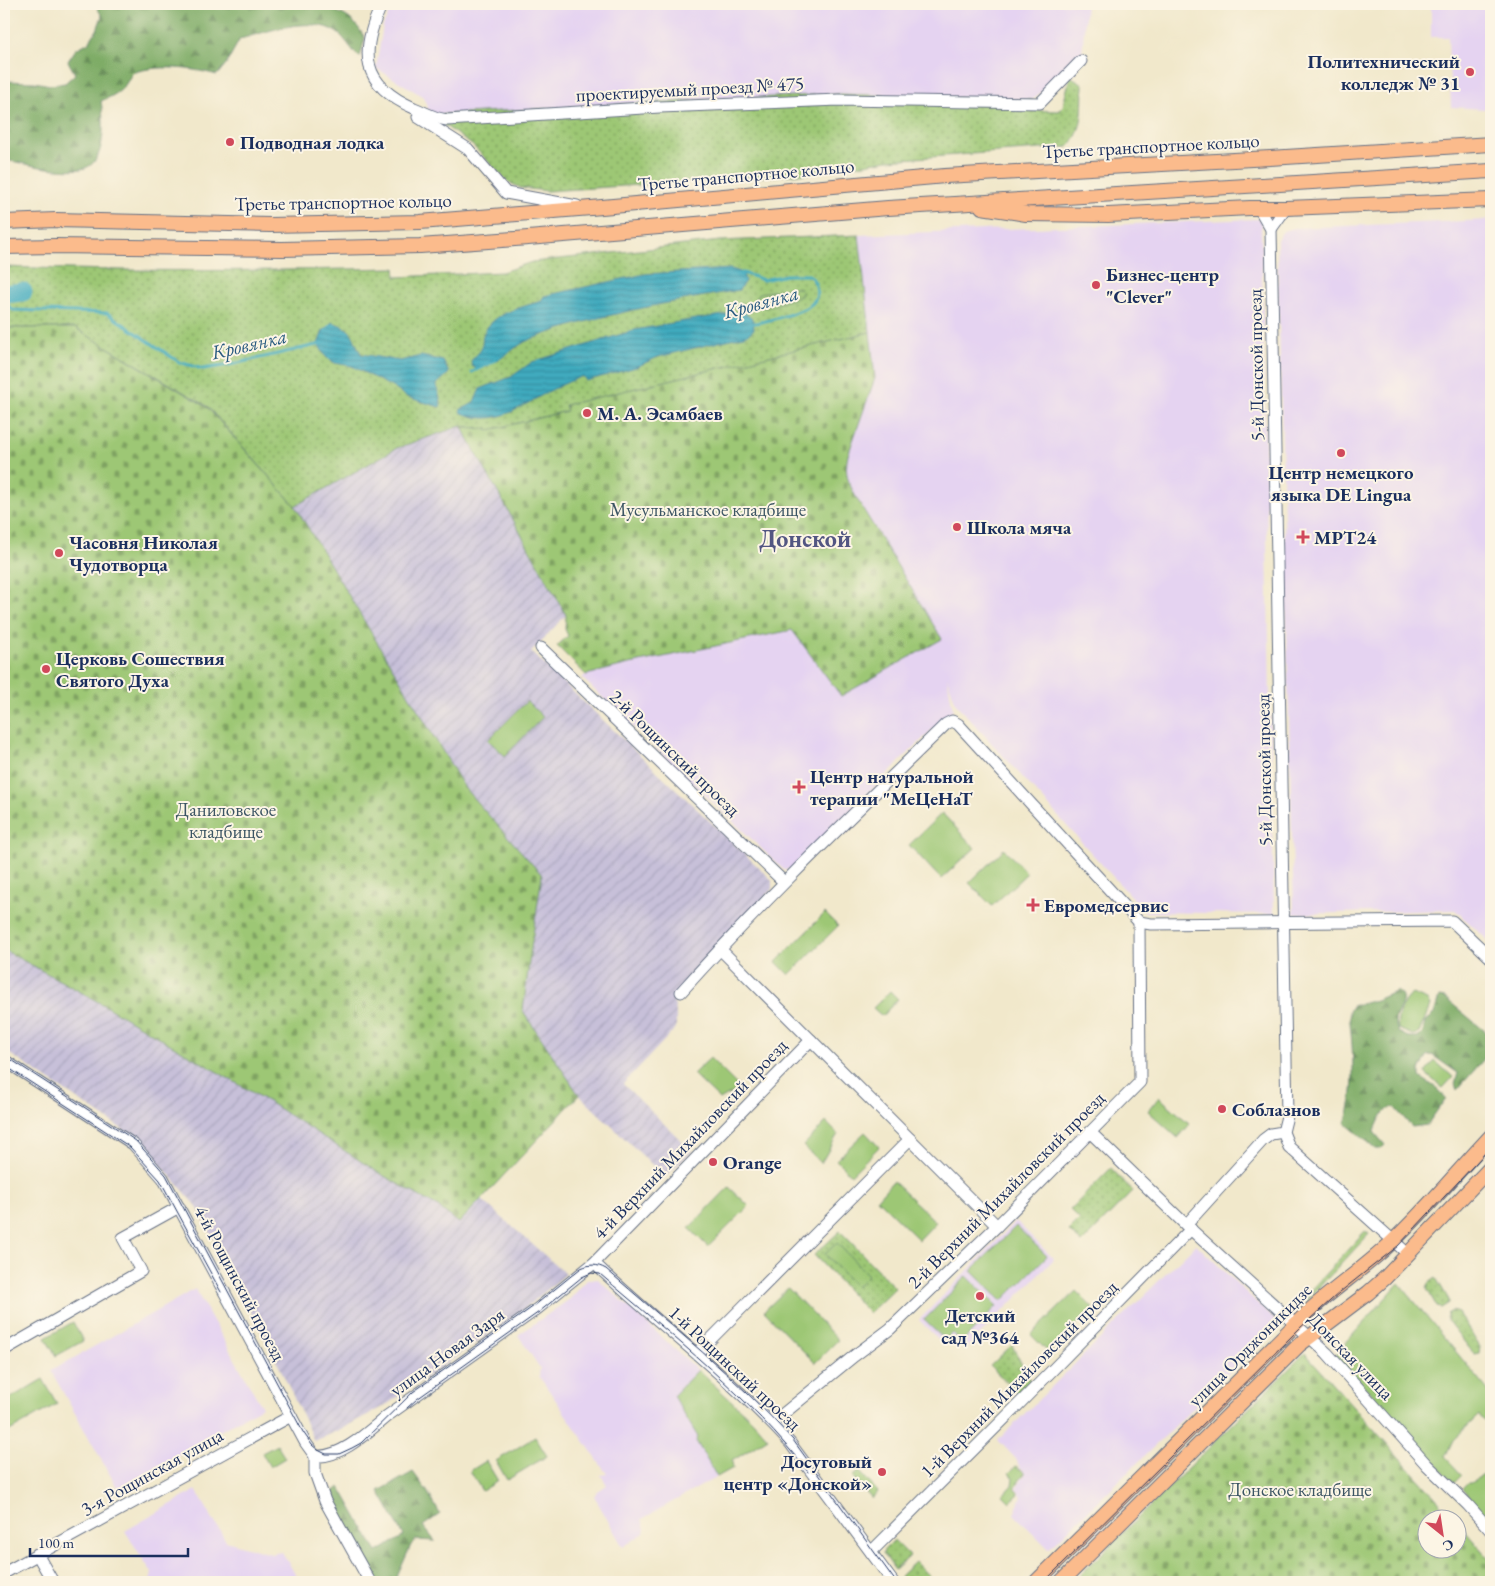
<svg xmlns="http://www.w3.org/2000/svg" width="1495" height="1586" viewBox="0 0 1495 1586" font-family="'EB Garamond',serif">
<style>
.built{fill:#e5d3f1}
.industrial{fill:url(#industrial-furrows)}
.grass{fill:url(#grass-dots);stroke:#5c7b69}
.forest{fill:url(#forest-firs);stroke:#4c6e62}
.wetland{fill:url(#wetland-marsh);stroke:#5c7b69}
.cemetery{fill:url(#cemetery-stones);stroke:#5c7b69}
.green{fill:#9dc774;stroke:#5c7b69}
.water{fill:url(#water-rules);stroke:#2d6c8e}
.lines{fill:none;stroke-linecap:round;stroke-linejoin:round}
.stream{stroke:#3faabe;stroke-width:3}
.river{stroke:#3faabe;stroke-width:19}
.minor-casing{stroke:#667084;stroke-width:13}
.major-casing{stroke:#667084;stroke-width:16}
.minor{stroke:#fff;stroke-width:11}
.major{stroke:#fbbb8c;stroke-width:14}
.tram{stroke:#1b2f5e;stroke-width:1}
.poi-dot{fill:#d1495b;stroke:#fcf5e5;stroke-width:2}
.labels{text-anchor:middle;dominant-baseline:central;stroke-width:4;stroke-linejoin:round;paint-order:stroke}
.poi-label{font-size:19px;font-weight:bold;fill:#1b2f5e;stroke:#fcf5e5;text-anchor:start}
.street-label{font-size:19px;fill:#1b2f5e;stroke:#fcf5e5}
.park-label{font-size:19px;fill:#3c5564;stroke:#fcf5e5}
.water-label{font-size:20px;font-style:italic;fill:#285a80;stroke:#fcf5e5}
.district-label{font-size:24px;font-weight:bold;fill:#525682;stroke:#fcf5e5}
</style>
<defs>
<pattern id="industrial-furrows" width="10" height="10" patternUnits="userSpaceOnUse" patternTransform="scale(1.25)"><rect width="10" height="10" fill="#c7c0d9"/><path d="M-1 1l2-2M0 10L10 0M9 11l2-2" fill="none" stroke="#aaa5bd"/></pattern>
<pattern id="grass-dots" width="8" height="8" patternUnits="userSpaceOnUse" patternTransform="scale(1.25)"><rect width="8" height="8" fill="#9dc774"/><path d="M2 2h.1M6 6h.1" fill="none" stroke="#7fa262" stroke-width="1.8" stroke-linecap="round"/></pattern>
<pattern id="forest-firs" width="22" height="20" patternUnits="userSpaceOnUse" patternTransform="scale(1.25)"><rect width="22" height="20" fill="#7eac66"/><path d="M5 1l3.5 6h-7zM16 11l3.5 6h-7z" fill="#668c57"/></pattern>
<pattern id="wetland-marsh" width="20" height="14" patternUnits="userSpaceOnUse" patternTransform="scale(1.25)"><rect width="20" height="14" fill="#9dc774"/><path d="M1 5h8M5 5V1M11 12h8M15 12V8" fill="none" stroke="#7fa262"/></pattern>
<pattern id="cemetery-stones" width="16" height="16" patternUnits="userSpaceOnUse" patternTransform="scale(1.25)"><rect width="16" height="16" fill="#9dc774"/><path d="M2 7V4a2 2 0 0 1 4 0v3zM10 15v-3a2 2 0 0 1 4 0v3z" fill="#7fa262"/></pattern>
<pattern id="water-rules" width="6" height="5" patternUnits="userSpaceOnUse" patternTransform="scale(1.25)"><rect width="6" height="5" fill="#3faabe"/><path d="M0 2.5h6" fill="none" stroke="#348b9e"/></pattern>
</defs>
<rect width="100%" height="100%" fill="#fcf5e5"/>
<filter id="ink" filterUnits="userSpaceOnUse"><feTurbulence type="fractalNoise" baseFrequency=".02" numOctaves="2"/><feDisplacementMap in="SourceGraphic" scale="10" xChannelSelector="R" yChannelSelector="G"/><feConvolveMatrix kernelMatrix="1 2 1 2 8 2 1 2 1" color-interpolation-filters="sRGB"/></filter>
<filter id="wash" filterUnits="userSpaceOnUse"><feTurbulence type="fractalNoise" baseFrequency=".0096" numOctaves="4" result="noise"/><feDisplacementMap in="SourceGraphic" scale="20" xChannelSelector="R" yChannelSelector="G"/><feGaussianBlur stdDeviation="1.12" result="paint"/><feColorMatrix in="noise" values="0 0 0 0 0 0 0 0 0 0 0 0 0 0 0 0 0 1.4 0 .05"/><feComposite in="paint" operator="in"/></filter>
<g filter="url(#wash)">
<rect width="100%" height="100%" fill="#f1e8cb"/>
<g class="built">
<path d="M393,4H1086L1082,54L1032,100L839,94L660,102L430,115L424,97L376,68L383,26Z"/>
<path d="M1431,4H1491V108L1483,109L1451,107L1448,37H1431Z"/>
<path d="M1258,219L1261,221L1274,914L1145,912L956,704L947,677L953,709L791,869L784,870L582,678L586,675L625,665L792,630L857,499L848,481L845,468L848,455L875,378L859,235Z"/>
<path d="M1491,220V943L1455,910L1294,914L1277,240L1283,231L1295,228Z"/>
<path d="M1016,1221L1054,1259L965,1350L953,1339L945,1346L919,1320Z"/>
<path d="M1196,1244L1278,1323L1164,1437L1049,1549L1014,1514L1022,1496L1016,1488L1026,1473L1020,1468L1016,1459L998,1440Z"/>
<path d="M598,1279L698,1370L673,1396L698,1437L696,1441L717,1477L642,1519L645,1529L644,1533L623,1547L594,1496L598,1491L607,1485L601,1475L607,1474L539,1376L540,1368L518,1335L570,1299L587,1280Z"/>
<path d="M195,1289L262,1407L118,1489L51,1371Z"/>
<path d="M196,1490L226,1541L271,1554L282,1552L300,1582H150L152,1573L125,1531Z"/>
</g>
<g class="industrial">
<path d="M461,426L566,615L531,652L772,880V889L673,999L676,1011V1028L623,1084L692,1151L665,1177L579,1095L523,1011L530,955L542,875L466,790L295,506L397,448Z"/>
<path d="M4,950L88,996L272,1104L379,1173L438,1207L458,1222L481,1199L566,1274L519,1313L386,1405L343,1428L314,1441L281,1370L196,1205L140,1141L4,1050Z"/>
</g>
<g class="grass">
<path d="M1070,76L1083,84C1082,107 1085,130 1068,147L888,160L805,174L547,191L521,188L508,182L472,145L430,115L660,102L839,94L1032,100L1033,110L1059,111L1063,106Z"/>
<path d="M859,235L870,332L566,405L567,411L490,430L461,426L397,448L295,506L207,406L75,328H4V267C134,272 264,271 395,268L396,277L502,272L532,262L720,241Z"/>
<path d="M1111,1168L1133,1191L1082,1243L1069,1231L1080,1220L1070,1210Z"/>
<path d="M840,1231L895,1288L869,1313L814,1255Z"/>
<path d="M1365,1231L1369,1234L1297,1311L1294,1308Z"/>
<path d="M1436,1278L1449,1300V1303L1441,1308L1437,1307L1427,1289L1429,1283Z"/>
<path d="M1452,1311L1458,1313L1480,1347L1479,1353L1474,1354L1447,1320V1314Z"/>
<path d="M1012,1345L1030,1381L1018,1393L990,1366Z"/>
<path d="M894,1540L910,1556L895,1570L883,1553L884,1550Z"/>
<path d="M915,1562L935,1582H904L900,1576Z"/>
</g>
<g class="forest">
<path d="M95,4H320C344,16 351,14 365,38L360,57C350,50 347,39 336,32C310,15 267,32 240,39L226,64L217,75C192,68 157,64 132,73C124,90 118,94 101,101C104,119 107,161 85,168C74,172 42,168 30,165C20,163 15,161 4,161V81L35,82L50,85L65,83L75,74L68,61L76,49L89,42L97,30L102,16Z"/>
<path d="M1397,991C1409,1000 1397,1009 1395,1020C1395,1023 1397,1028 1398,1032L1408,1037H1419L1423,1033L1425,1021L1434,1014L1439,997L1445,998L1491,1036V1051L1457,1090L1455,1084L1458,1073L1432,1055L1427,1056L1420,1071V1077L1438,1089L1446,1098L1427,1125L1412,1127L1394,1107C1382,1109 1379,1122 1374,1132L1385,1145L1381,1149H1376L1345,1123C1358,1088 1352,1047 1349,1011L1352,1006L1376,1000Z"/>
<path d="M413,1472L427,1491L440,1514L423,1526L435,1541L416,1540L411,1545L397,1577L400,1582H374C359,1556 337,1522 331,1493L340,1487L377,1552L404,1536L379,1491Z"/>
</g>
<path class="wetland" d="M791,288H800L802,292L801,296L765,308L758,305L757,297L760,293Z"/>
<g class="cemetery">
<path d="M4,328H75L207,407L295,506L466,790L542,875L530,955L523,1011L579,1095L459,1223L438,1207L379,1173L272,1104L88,996L4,950Z"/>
<path d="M870,332L875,378L848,455C844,474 848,482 857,499L942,639L841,696L792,630L625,665L586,675L557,646L568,636L565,629L566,615L461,426L490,430L567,411L565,405Z"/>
<path d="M1305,1353L1454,1518H1428V1548H1458V1523L1491,1561V1582H1073Z"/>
</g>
<g class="green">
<path d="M527,701L543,717L505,756L488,740Z"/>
<path d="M942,813L975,848L941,879L909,845Z"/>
<path d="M1004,849L1027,873L992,906L969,883Z"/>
<path d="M825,913L838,926L789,975L776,962Z"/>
<path d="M890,991L898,999L882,1016L873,1008Z"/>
<path d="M1412,994L1427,1000L1430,1006L1419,1033L1413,1035L1398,1029C1396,1018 1402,1000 1412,994Z"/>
<path d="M710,1058L740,1088L720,1100L693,1074Z"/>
<path d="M1435,1061L1453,1077L1443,1088L1425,1073Z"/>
<path d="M1159,1097L1190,1124L1178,1138L1148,1111Z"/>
<path d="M826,1122L838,1134L821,1163L803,1146Z"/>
<path d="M865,1132L879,1147L851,1175L836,1160Z"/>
<path d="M893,1181L936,1222L919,1240L877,1199Z"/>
<path d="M729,1187L749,1206L708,1247L689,1228Z"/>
<path d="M1016,1226L1047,1256L1002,1301L971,1271Z"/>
<path d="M837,1243L868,1275L856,1287L825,1254Z"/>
<path d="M967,1276L997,1306L962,1342L952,1333L945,1340L924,1320Z"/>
<path d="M1399,1283L1491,1394V1429L1479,1415L1453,1440L1445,1457L1462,1475L1454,1483L1335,1355Z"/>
<path d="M788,1288L838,1340L815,1363L764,1311Z"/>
<path d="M1076,1291L1093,1308L1049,1353L1031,1335Z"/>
<path d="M73,1322L83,1341L56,1356L45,1338Z"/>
<path d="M698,1370L752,1420L768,1438L732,1461L733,1468L717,1477L696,1441L698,1437L673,1396Z"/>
<path d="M43,1379L57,1404L4,1434V1402Z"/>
<path d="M535,1437L547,1456L507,1480L496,1461Z"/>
<path d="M277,1445L285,1458L270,1467L262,1453Z"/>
<path d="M486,1461L498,1481L482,1491L470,1471Z"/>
<path d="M1016,1466L1025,1473L1014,1488L1019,1494L1010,1502L1003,1495L1012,1485L1013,1478L1009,1473Z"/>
<path d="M859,1471L878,1492L872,1499L852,1477Z"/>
<path d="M1484,1475L1491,1483V1522L1462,1489L1468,1483Z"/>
</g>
<g class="water">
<path d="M731,269L743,273L745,281L739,290C670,302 600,314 534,338C521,342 512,351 501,358C494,362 485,365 477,369L472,366L471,361C475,356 482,351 482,345C483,340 482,337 484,333C494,312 521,308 541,301L544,296L645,274Z"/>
<path d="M744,312L753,320L754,329L747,335L658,357L636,367L586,381L583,376C567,382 552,389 537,398C511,413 491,426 460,412L461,409C475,404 474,402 480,389L511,377L532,362L635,330L690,320Z"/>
<path d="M332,322C355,330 351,334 361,354L400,361L421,356L443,361L449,373L437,384C436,393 443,399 440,407L407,397L392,387L352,366L335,363L326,357L318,344L323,331Z"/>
</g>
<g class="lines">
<g class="stream">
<path d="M739,274L743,273L763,280L786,275H809C818,283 821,298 809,306C797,314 764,322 749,324"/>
<path d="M4,302L13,310L107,313L179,362L203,369L229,365L321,344"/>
<path d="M472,372L491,363L496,359"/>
</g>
<path class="river" d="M4,294L23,292"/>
</g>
</g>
<g filter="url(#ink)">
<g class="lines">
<defs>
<g id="minor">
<path d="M382,4C359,52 361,85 414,108C427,113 433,118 447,120L660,107L839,100L1040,103L1081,61"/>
<path d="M418,117L468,149L506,193L577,206"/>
<path d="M1259,208L1271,229L1287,1116L1283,1132L1289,1147L1408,1254"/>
<path d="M1271,229L1286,208"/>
<path d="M541,648L784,882"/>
<path d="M720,949L997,1226"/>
<path d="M681,992C765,898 856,812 946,724L952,721L958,724L1139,922L1151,924L1452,921L1491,958"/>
<path d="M4,1060L133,1144L163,1178L305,1442L315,1456V1473L325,1501L370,1582"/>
<path d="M1090,1132L1186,1225L1327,1353L1427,1465L1468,1505L1491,1531"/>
<path d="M1186,1225L1263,1140L1271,1134L1283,1132"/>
<path d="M594,1263C658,1324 730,1377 790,1443L893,1582"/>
<path d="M4,1350L141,1271L123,1238L179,1207"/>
<path d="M697,1353L910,1139"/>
<path d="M772,1423L854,1356L890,1329L997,1226L1140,1082L1139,922"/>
<path d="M315,1456C340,1459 369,1431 387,1416L537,1309L594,1263L811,1040"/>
<path d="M871,1552L1020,1403L1191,1229"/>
<path d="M37,1554L53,1582"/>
<path d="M4,1573L291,1416"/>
</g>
<g id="major">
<path d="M982,207L1026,214L1108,215L1250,208H1286L1491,200"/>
<path d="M4,222L56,220L270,225L420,222L591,208L945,176L1270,158L1491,144"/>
<path d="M4,247L55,246L282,249L420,246L528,238L888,208L1491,171"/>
<path d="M1036,1582L1307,1313C1334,1288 1365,1268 1392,1242C1427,1209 1458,1171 1491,1136"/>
<path d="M1061,1582L1299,1345L1368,1293L1385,1278L1491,1167"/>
</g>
</defs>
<use href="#minor" class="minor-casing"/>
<use href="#major" class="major-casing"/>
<use href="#minor" class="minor"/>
<use href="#major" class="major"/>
<g class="tram">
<path d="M4,1055L136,1141L166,1175L303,1432L312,1445L318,1450L326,1454H339L352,1448L361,1443L413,1392L534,1306L581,1268C590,1264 597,1264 606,1269C669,1324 737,1378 793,1440L896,1582"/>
<path d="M4,1065L130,1147L160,1180L221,1292"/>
<path d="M407,1408L417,1399L539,1312L582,1277L591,1273L600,1274C671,1335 751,1398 808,1472"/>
<path d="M1044,1582L1300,1328L1340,1292L1398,1246L1491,1147"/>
</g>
</g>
</g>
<g class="poi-dot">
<circle cx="1470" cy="72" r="5"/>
<circle cx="230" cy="142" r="5"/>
<circle cx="1096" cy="285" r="5"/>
<circle cx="587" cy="413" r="5"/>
<circle cx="1341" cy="453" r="5"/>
<circle cx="957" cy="527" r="5"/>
<path d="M1300.5 529.5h5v5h5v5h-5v5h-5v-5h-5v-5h5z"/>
<circle cx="59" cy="553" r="5"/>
<circle cx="46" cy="669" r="5"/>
<path d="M796.5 779.5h5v5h5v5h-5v5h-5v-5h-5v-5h5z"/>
<path d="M1030.5 897.5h5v5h5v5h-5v5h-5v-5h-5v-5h5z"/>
<circle cx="1222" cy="1109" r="5"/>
<circle cx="713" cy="1162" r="5"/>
<circle cx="980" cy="1296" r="5"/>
<circle cx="882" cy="1472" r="5"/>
</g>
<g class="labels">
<g class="poi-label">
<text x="1460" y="61" text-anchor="end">Политехнический<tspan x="1460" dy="22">колледж № 31</tspan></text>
<text x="240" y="142">Подводная лодка</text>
<text x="1106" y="274">Бизнес-центр<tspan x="1106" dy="22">"Clever"</tspan></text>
<text x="597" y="413">М. А. Эсамбаев</text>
<text x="1341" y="472" text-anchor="middle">Центр немецкого<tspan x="1341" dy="22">языка DE Lingua</tspan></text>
<text x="967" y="527">Школа мяча</text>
<text x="1314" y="537">МРТ24</text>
<text x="69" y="542">Часовня Николая<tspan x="69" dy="22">Чудотворца</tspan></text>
<text x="56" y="658">Церковь Сошествия<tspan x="56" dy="22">Святого Духа</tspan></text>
<text x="810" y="776">Центр натуральной<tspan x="810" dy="22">терапии "МеЦеНаТ</tspan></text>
<text x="1044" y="905">Евромедсервис</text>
<text x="1232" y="1109">Соблазнов</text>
<text x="723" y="1162">Orange</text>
<text x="980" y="1315" text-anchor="middle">Детский<tspan x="980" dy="22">сад №364</tspan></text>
<text x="872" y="1461" text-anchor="end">Досуговый<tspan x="872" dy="22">центр «Донской»</tspan></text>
</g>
<g class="street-label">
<text transform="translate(690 89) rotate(-3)">проектируемый проезд № 475</text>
<text transform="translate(1151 146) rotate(-3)">Третье транспортное кольцо</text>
<text transform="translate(746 175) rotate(-5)">Третье транспортное кольцо</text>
<text transform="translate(343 202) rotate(-1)">Третье транспортное кольцо</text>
<text transform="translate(1256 365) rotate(-91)">5-й Донской проезд</text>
<text transform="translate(675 753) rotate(44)">2-й Рощинский проезд</text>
<text transform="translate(1264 770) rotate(-91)">5-й Донской проезд</text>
<text transform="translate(690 1139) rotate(-46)">4-й Верхний Михайловский проезд</text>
<text transform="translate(1006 1190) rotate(-45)">2-й Верхний Михайловский проезд</text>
<text transform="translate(240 1283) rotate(62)">4-й Рощинский проезд</text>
<text transform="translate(1250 1345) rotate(-45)">улица Орджоникидзе</text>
<text transform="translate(447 1352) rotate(-36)">улица Новая Заря</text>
<text transform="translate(1351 1356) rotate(46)">Донская улица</text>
<text transform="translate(735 1368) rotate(43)">1-й Рощинский проезд</text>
<text transform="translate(1019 1379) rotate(-45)">1-й Верхний Михайловский проезд</text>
<text transform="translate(152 1472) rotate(-29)">3-я Рощинская улица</text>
</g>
<g class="park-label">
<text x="708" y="509">Мусульманское кладбище</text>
<text x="226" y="809">Даниловское<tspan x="226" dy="22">кладбище</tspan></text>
<text x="1300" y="1489">Донское кладбище</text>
</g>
<g class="water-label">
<text transform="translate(761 302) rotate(-15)">Кровянка</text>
<text transform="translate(249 344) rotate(-13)">Кровянка</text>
</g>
<g class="district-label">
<text x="805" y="538">Донской</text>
</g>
</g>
<rect width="1495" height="1586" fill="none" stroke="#fcf5e5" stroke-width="20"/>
<g transform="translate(1442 1534) rotate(150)"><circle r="24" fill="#fcf5e5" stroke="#a2a6af"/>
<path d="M0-4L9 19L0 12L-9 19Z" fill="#d1495b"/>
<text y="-8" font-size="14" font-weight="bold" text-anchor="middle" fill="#1b2f5e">С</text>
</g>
<path d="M30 1548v8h158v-8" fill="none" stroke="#1b2f5e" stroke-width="2.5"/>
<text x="38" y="1548" font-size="15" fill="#1b2f5e" stroke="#fcf5e5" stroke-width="4" paint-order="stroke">100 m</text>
</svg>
